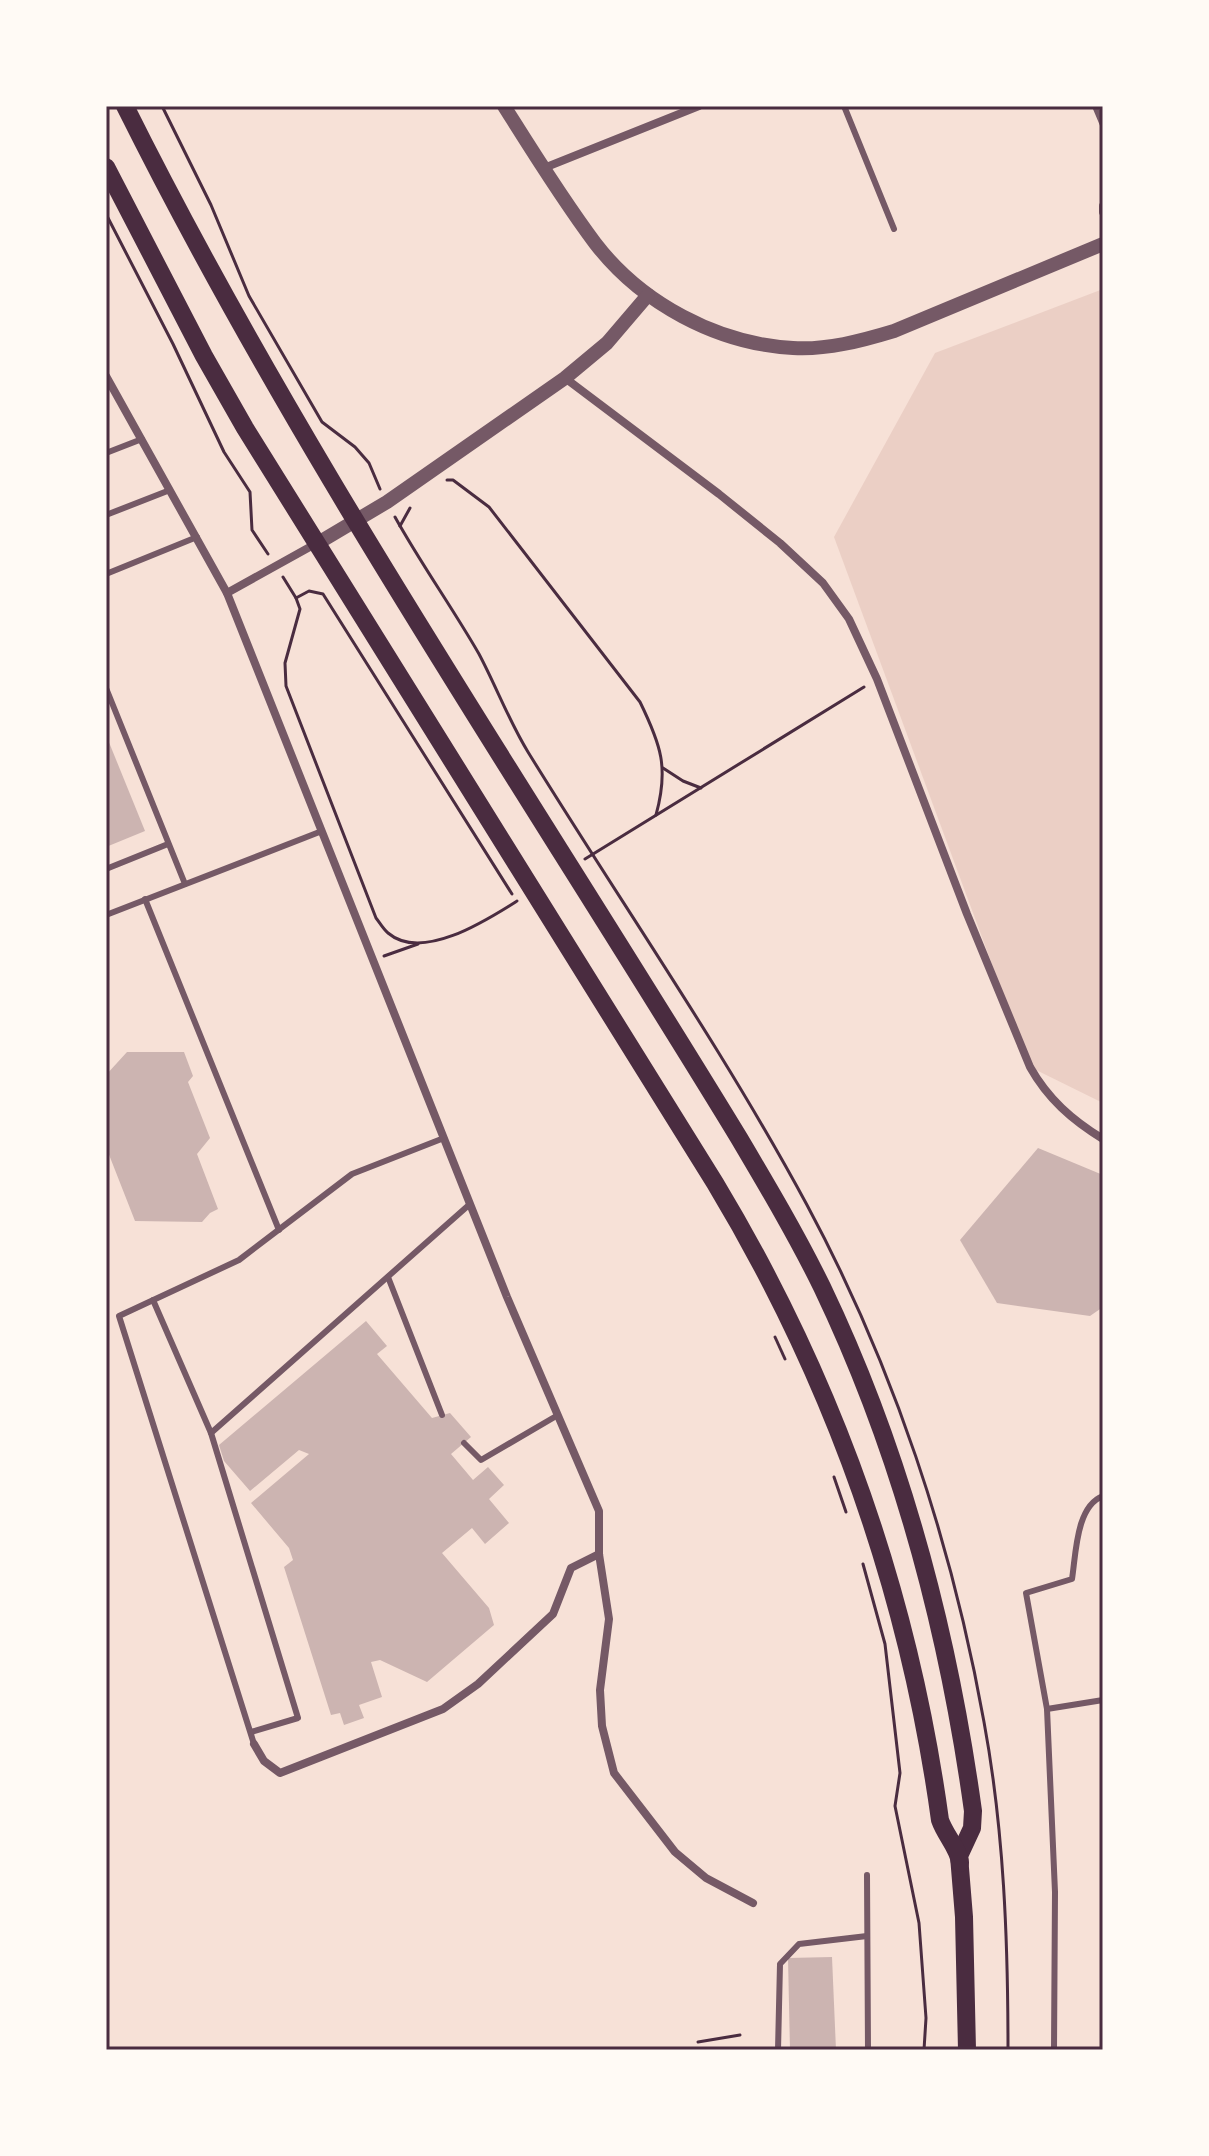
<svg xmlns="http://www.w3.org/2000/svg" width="1209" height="2156" viewBox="0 0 1209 2156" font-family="'DejaVu Sans',sans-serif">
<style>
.green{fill:#ebcfc5}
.building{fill:#ccb4b1}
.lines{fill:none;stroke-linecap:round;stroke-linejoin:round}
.path{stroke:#4a2c40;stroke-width:3}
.service{stroke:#755966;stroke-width:6}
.minor{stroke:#755966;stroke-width:8}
.tertiary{stroke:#755966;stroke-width:14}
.primary{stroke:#4a2c40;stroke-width:18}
.neatline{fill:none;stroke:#4a2c40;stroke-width:3}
</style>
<rect width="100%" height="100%" fill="#f7e1d7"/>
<path class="green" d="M1103,289V1103L1030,1067L834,537L935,353Z"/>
<g class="building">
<path d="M106,735L145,831L106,847Z"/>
<path d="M127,1052H184L193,1076L188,1082L210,1138L197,1154L218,1209L210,1213L202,1222L135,1221L106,1147V1075Z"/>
<path d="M1038,1148L1103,1175V1307L1090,1316L997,1303L960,1240Z"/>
<path d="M366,1321L387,1346L377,1354L432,1418L450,1413L471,1437L451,1454L473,1480L488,1467L504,1485L489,1499L509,1523L485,1544L472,1528L442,1553L489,1608L494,1625L427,1682L380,1660L371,1662L382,1697L359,1705L364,1718L344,1725L340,1713L331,1715L284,1567L293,1560L289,1548L251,1503L309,1454L299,1450L250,1491L224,1461L219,1445Z"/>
<path d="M832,1957L836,2050H790L788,1958Z"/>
</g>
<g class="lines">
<g class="path">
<path d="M162,106L211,205L249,296L322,422L355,447L369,463L380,489"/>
<path d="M106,214L173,344L224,452L250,492L252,530L268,554"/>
<path d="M447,480H453L489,507L640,702C661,745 669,768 656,815"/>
<path d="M395,517C421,564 452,607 479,654C496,686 509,721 528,752C621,903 723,1049 807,1205C893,1365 952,1543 984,1722C1004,1830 1008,1941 1008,2050"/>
<path d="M400,526L410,508"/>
<path d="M283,577L296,598L309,591L323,594L512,894"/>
<path d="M296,598L300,609L285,663L286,686L376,918C380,923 383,929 388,933C422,962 487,920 517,901"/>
<path d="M663,768L683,781L701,788"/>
<path d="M585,859L864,687"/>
<path d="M384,956L418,944"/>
<path d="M775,1337L785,1359"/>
<path d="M834,1477L846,1512"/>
<path d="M863,1564L885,1644L900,1773L895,1806L919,1923L926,2018L924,2050"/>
<path d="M698,2042L740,2035"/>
</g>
<g class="service">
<path d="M844,106L894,229"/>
<path d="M1095,106L1103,125"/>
<path d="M106,453L142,439"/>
<path d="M106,515L170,490"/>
<path d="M106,574L197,537"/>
<path d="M106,688L185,884"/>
<path d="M106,869L168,844"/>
<path d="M145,899L279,1230"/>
<path d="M106,915L322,831"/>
<path d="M388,1277L442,1415"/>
<path d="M153,1300L211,1433L298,1718L251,1732"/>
<path d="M211,1433L470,1204"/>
<path d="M464,1443L481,1460L558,1415"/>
<path d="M1047,1709L1103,1700"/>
<path d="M254,1744L119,1316L239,1260L352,1174L444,1138"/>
<path d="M867,1875L868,2050"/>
<path d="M778,2050L780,1964L799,1944L867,1936"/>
<path d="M1054,2050L1055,1892L1047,1709L1026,1593L1072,1579C1076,1554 1076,1506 1103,1496"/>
</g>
<g class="minor">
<path d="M544,168L699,106"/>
<path d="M1103,206V212"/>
<path d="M106,376L227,593L507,1297L599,1511V1554L609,1619L600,1690L602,1726L614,1773L675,1852L706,1878L753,1903"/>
<path d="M565,378L719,494L780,543L823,583L849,619L877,679L967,914L1030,1067C1048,1099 1072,1120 1103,1139"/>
<path d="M227,593L317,543"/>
<path d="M254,1744L264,1761L280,1773L443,1709L478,1684L553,1614L571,1568L599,1554"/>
</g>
<g class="tertiary">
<path d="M504,106C533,152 562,199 595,243C641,303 717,344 793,348C827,350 861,341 894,331L1103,244"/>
<path d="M318,543L387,502L565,378L607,343L648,295"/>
</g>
<g class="primary">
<path d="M125,106C304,465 531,796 739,1138C768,1187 797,1236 822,1287C901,1452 948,1630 973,1811L972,1828L959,1856L964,1917L967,2050"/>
<path d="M106,167L204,356L245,428L715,1183C833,1379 909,1594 940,1820C945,1835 959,1849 960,1863"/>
</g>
</g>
<rect width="1209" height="2156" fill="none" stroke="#fffaf5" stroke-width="216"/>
<rect x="108" y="108" width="993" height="1940" class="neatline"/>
</svg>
